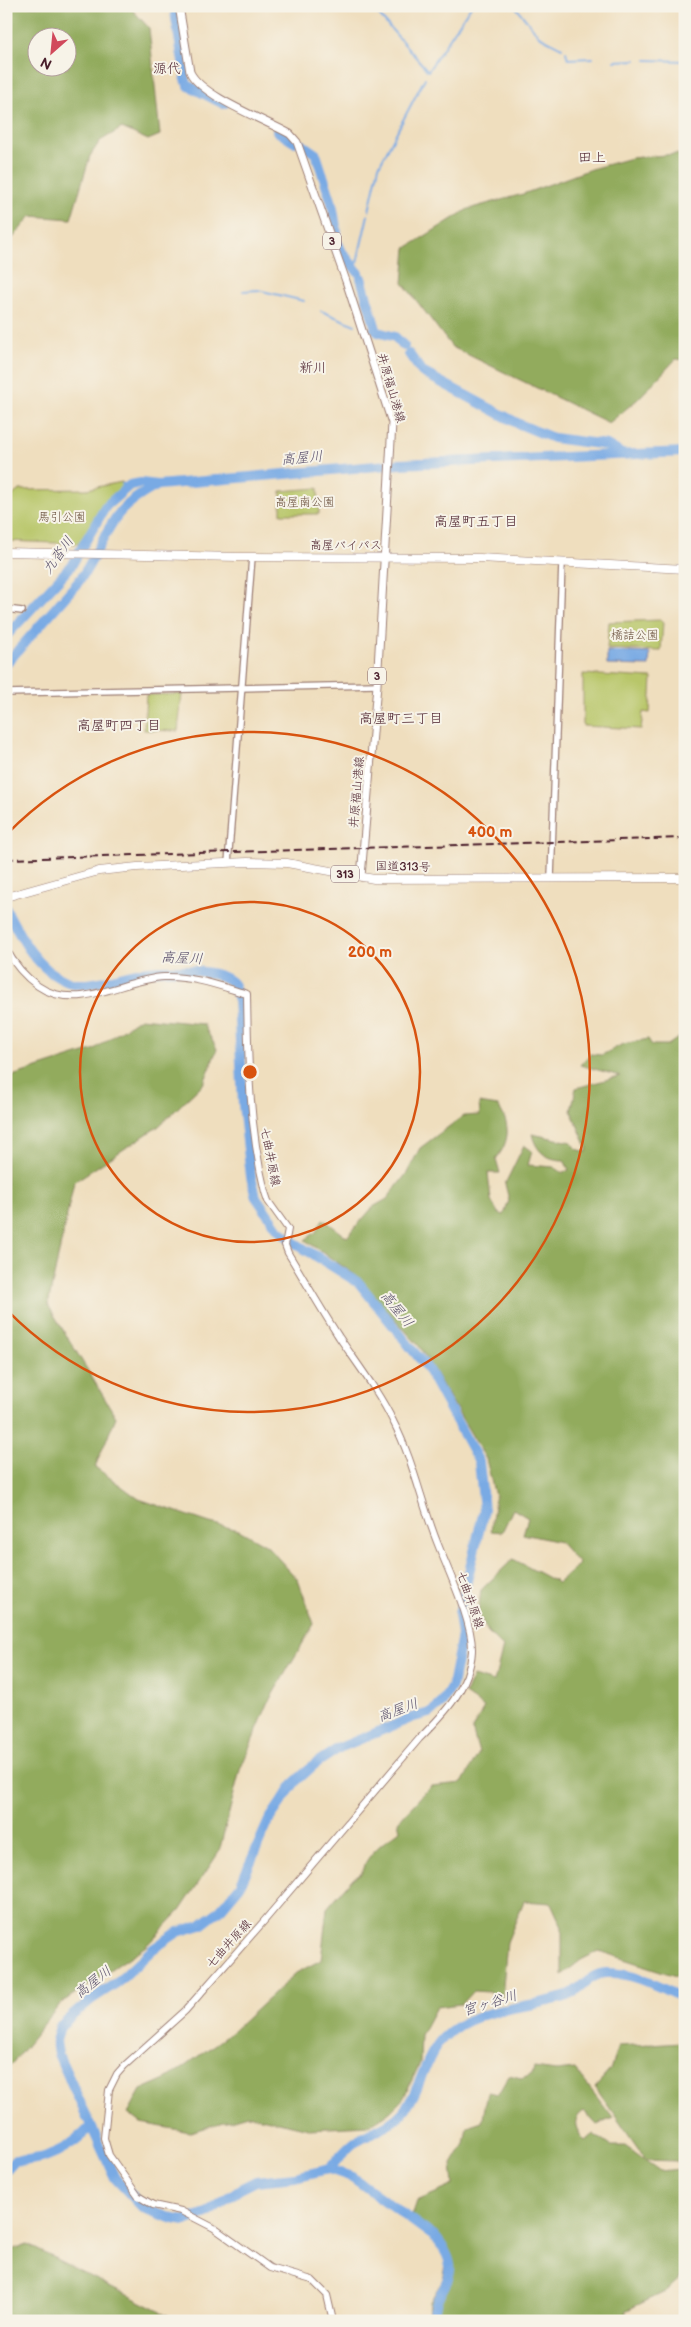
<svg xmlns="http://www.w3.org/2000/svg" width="691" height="2327" viewBox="0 0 691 2327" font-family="'Balsamiq Sans','Klee One',sans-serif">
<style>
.green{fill:#b8c669;stroke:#81724a}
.forest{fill:#92ab5d;stroke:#6e6544;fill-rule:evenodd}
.water{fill:#79aae4;stroke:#626488}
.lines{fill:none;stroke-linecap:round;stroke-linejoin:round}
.stream{stroke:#79aae4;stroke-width:2}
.river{stroke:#79aae4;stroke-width:10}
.tertiary-casing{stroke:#9c7e74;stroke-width:8}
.secondary-casing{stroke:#9c7e74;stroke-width:8}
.primary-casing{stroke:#9c7e74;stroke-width:9}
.trunk-casing{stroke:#9c7e74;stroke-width:9}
.tertiary{stroke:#fff;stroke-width:5.5}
.secondary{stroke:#fff;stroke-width:6}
.primary{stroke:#fff;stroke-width:7}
.trunk{stroke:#fff;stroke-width:8}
.rail{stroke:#4a1f2b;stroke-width:2;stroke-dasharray:8 4;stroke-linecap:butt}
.ring{fill:none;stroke:#d8530f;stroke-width:2.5}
.labels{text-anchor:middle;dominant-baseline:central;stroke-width:4;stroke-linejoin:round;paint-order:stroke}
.shield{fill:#f7f3e8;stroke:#7e5f64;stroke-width:1}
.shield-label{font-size:11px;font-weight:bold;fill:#4a1f2b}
.street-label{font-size:12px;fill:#4a1f2b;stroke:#f7f3e8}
.park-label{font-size:12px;fill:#6b513e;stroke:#f7f3e8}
.neighbourhood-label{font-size:14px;fill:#4a1f2b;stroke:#f7f3e8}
.water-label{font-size:14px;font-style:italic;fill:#5a506c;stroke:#f7f3e8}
.centre{fill:#d8530f;stroke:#f7f3e8;stroke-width:2.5}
.ring-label{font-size:15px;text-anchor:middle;font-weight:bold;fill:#d8530f;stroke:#f7f3e8;stroke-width:4;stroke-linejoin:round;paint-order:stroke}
</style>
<rect width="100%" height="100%" fill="#f7f3e8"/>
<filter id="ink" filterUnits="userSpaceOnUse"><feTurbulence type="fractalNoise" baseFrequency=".02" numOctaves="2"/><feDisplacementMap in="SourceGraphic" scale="10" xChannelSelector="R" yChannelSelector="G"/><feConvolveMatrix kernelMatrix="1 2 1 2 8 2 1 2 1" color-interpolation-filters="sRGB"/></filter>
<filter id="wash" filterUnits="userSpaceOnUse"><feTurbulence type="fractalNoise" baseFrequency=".0096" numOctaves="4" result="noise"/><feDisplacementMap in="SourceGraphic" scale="20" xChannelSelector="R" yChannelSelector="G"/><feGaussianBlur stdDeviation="1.12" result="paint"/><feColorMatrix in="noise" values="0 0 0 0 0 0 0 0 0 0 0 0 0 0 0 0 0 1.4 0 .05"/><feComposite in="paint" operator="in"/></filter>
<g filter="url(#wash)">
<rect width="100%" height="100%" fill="#efdebe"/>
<g class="green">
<path d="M122,482L124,486C102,500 92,522 80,544L6,541C6,523 1,500 20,490L87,489Z"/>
<path d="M318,488L319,514H281V491Z"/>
<path d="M661,620L663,622L661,651L607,649L609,622Z"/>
<path d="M583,674L652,678L650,713L643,712L641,729L583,726Z"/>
<path d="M182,694L178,731L144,730L146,695Z"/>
</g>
<g class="forest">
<path d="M6,6H129L149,28L160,135L148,140L122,128L100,141L90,156L71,219L31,216L11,240H6ZM38,38H68V68H38Z"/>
<path d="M677,154L685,158V360L676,359L638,399L609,423L452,347L403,283L406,248L468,209L523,194L591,169L631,158Z"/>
<path d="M140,1018L203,1024L217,1049L204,1083L159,1126L74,1182L48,1305L116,1417L95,1467L139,1499L210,1523L239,1530L267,1546L298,1580L314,1624L270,1699L240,1770L219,1852L180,1911L146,1946L61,2003L6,2071V1078L93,1050Z"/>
<path d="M678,1038L685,1041V1979L599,1951L581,1960L562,1975V1927L551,1903L524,1901L507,1942L502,1998L489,1992L473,1991L461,2004L436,2007L421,2035L420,2063L403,2099L390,2112L368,2126L309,2129L248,2115L190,2132L141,2123L128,2113L141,2090L168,2078L232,2032L296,1973L321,1960L327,1908L353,1878L361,1873C368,1852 383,1843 400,1830L398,1821L431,1786L462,1783L479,1753L472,1729L484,1708L465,1694L473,1676L494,1682L503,1647L488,1632L478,1613L481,1590L513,1559L558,1583L579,1564L560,1542L523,1534L528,1518L513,1509L502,1532L491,1531L495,1496L486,1459L419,1346L355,1275L305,1240L316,1232L323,1219L347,1237L373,1207L387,1199L407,1173L420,1148L463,1116L480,1115L479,1103L498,1106C511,1125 510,1141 496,1159L500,1173H488L491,1200L498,1213L504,1215L509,1200L505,1184L524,1145L532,1151L528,1165L554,1167L563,1173L569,1170L564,1160C546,1160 536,1151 532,1134L571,1142L576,1149L587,1152V1147L571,1111L576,1088L620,1076L580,1065L590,1054L602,1055L623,1044L648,1039L652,1045H668Z"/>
<path d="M685,2039V2166L676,2161L646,2160L595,2087L610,2070L618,2046L681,2042Z"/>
<path d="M534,2068L556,2071L575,2069L613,2118L597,2125L584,2111C570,2120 576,2130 585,2141L593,2134L610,2146H625L660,2171L679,2169L685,2172V2274L665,2292L625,2311L631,2321H429L430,2302L443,2279L446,2265L438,2234L412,2216L417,2201L454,2185L452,2164L464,2144L467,2127L482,2122L488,2092L498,2094L509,2075L521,2078L532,2074Z"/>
<path d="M28,2245L179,2321H6V2251Z"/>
</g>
<path class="water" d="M607,651L650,653L649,666L607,665Z"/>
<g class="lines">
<g class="stream">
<path d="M371,6L428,71L471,6"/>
<path d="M515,6L539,36L562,48"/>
<path d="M566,52L568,59L593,58"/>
<path d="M647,60L685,61"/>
<path d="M614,61L636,60"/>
<path d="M369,211L379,166L425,78"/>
<path d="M356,267L368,215"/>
<path d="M243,291L258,290L304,301"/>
<path d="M321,311L355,325"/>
<path d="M367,329L378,332"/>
<path d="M122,484L135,483"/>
</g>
<g class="river">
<path d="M174,6L186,81"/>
<path d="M189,86L224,104"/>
<path d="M277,131L294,142"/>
<path d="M303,145L316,154L332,203L337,233"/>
<path d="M337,242L342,252L358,272"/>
<path d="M361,278L376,329L378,332L395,337L404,346"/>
<path d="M409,354L422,372L519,424L553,438L607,445L624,455"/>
<path d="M6,636L71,566L106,506L130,485L141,483L158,485"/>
<path d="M6,664L79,581C94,561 102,536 117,516C126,503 143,493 158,485L400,464L685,452"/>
<path d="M6,909C20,936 36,969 66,981C88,991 124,973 148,971C168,969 221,968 233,984C236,988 237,994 238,999L243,1105L251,1177L256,1197L278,1229L295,1243L359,1283L427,1368L479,1462L484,1510L459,1614L462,1635L452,1686L442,1703L430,1713L414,1717L339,1748L315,1764L295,1782L269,1820L240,1886L219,1911L201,1925L178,1932L153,1949L118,1982L92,1999L60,2026L56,2041L58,2054L115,2178L143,2208L174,2219L185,2221L209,2212L240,2189L256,2181L295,2177L329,2169L352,2177L436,2238C470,2280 432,2283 434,2321"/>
<path d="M329,2169C337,2160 348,2146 358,2140C374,2130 390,2127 403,2112C420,2092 424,2058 443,2038C474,2006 527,2010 567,1996C581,1990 589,1974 606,1973C633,1972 661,1988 685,1999"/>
<path d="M6,2170L15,2160C43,2163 72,2147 90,2127"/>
</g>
</g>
</g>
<g filter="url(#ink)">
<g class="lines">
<defs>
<g id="tertiary">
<path d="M6,609L22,611"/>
<path d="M6,693L377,685"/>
<path d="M228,863L252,557"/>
<path d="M551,878L562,563"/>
</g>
<path id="secondary" d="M6,949C14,964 24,976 38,986C77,1013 123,979 164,977C193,976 220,986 247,994C248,1061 249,1127 265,1192L268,1201L288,1229L285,1245L288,1253C305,1281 321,1309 339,1337C358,1365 379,1392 394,1423C414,1462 422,1506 439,1547C450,1575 473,1623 472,1651C470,1688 443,1715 419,1739L264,1921L185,2011L124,2066L117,2074L109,2090L104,2138L109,2155L138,2196L153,2205L181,2211L214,2228L270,2268L312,2280L327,2295L333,2321"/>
<path id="primary" d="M179,6L190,72C201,96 265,120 290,134L297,142L346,281L392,423L377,685L361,877"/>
<g id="trunk">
<path d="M6,552L238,557L480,558L685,569"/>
<path d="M6,897L99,871L137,867L247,862L287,863L374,879L685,878"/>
</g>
</defs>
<use href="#tertiary" class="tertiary-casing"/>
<use href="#secondary" class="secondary-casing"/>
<use href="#primary" class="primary-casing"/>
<use href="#trunk" class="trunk-casing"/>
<use href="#tertiary" class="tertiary"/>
<use href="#secondary" class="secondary"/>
<use href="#primary" class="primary"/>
<use href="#trunk" class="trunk"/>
<path class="rail" d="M6,859L685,838"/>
</g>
</g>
<g class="ring">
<circle cx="250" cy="1072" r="170"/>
<path d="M7 834A340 340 0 1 1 7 1310"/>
</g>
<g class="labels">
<g class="shield">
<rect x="323" y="232.5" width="18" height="17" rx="4"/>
<rect x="368" y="667.5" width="18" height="17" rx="4"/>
<rect x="331" y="865.5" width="28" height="17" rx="4"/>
</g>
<g class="shield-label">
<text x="332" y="241">3</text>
<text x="377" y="676">3</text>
<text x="345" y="874">313</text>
</g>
<g class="street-label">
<text transform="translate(391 388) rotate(74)">井原福山港線</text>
<text x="346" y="545">高屋バイパス</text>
<text transform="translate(357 792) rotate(-85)">井原福山港線</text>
<text transform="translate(403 867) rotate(1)">国道313号</text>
<text transform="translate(270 1157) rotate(79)">七曲井原線</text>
<text transform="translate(470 1600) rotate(71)">七曲井原線</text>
<text transform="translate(229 1944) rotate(-48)">七曲井原線</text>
</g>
<g class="park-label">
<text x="305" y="502">高屋南公園</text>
<text x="62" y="517">馬引公園</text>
<text x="635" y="635">橋詰公園</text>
</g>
<g class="neighbourhood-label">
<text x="167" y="68">源代</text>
<text x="592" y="157">田上</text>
<text x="313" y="367">新川</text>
<text x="476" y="521">高屋町五丁目</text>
<text x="401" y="718">高屋町三丁目</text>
<text x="119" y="725">高屋町四丁目</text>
</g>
<g class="water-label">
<text transform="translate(302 458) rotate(-5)">高屋川</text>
<text transform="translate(58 555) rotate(-54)">九沓川</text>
<text transform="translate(182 958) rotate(3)">高屋川</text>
<text transform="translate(397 1309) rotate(51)">高屋川</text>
<text transform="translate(398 1710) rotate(-20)">高屋川</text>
<text transform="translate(93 1982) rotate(-38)">高屋川</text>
<text transform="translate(490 2003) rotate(-17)">宮ヶ谷川</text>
</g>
</g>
<circle cx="250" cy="1072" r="8" class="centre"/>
<g class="ring-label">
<text x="490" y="837">400 m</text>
<text x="370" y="957">200 m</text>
</g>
<rect width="691" height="2327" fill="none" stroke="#f7f3e8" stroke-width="25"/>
<g transform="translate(52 52) rotate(207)"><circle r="24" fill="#f7f3e8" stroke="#b29e9c"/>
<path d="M0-4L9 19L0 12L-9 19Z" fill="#d1495b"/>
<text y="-8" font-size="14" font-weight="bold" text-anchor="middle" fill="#4a1f2b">N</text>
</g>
</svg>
